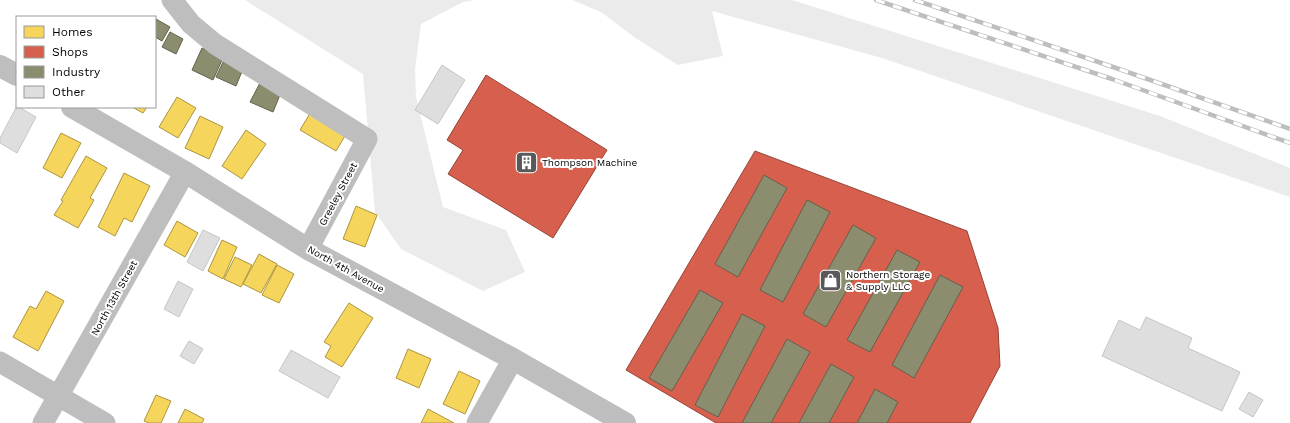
<svg xmlns="http://www.w3.org/2000/svg" width="1290" height="423" viewBox="0 0 1290 423" font-family="'Work Sans',sans-serif">
<style>
.green{fill:#ebebeb}
.homes{fill:#f6d55c;stroke:#ac9540}
.shops{fill:#d6604d;stroke:#964336}
.industry{fill:#8c8c6e;stroke:#62624d}
.building{fill:#dedede;stroke:#c6c6c6}
.lines{fill:none;stroke-linecap:round;stroke-linejoin:round}
.minor{stroke:#bebebe;stroke-width:21}
.major{stroke:#bebebe;stroke-width:22}
.rail-casing{stroke:#bebebe;stroke-width:4.5}
.rail{stroke:#fff;stroke-width:3;stroke-dasharray:9;stroke-linecap:butt}
.labels{text-anchor:middle;dominant-baseline:central;stroke-width:4;stroke-linejoin:round;paint-order:stroke}
.poi-label{font-size:10px;fill:#000;stroke:#fff;text-anchor:start}
.street-label{font-size:10px;fill:#000;stroke:#fff}
</style>
<rect width="100%" height="100%" fill="#fff"/>
<g class="green">
<path d="M245,0H475L463,2L421,24L415,69L416,97L443,207L506,230L525,272L483,291L401,249L375,212L363,74Z"/>
<path d="M572,0H792L1160,116L1290,168V197L882,58L712,11L723,56L678,65L637,39L601,12Z"/>
</g>
<g class="homes">
<path d="M177,97L196,108L178,138L159,127Z"/>
<path d="M132,107H147L143,113Z"/>
<path d="M312,110L348,131L336,151L300,130Z"/>
<path d="M200,116L223,127L209,159L185,148Z"/>
<path d="M246,130L266,144L242,179L222,166Z"/>
<path d="M61,133L81,143L62,178L43,168Z"/>
<path d="M86,156L107,168L90,198L94,200L78,228L54,215L63,201L61,200Z"/>
<path d="M124,173L150,186L132,222L124,218L115,236L98,227Z"/>
<path d="M356,206L377,215L365,247L343,239Z"/>
<path d="M177,221L198,233L185,257L164,245Z"/>
<path d="M222,240L237,247L223,279L208,271Z"/>
<path d="M259,254L277,264L261,293L243,284Z"/>
<path d="M235,257L252,265L241,287L224,279Z"/>
<path d="M277,265L294,274L279,303L262,295Z"/>
<path d="M46,291L64,301L38,351L13,337L30,306L36,309Z"/>
<path d="M349,303L373,318L342,367L325,357L331,346L324,342Z"/>
<path d="M408,349L431,359L419,388L396,378Z"/>
<path d="M459,371L480,381L465,414L443,404Z"/>
<path d="M156,395L171,401L161,423H149L144,421Z"/>
<path d="M185,409L204,419L202,423H178Z"/>
<path d="M428,409L454,423H421Z"/>
</g>
<g class="shops">
<path d="M486,75L607,150L553,238L448,174L463,150L447,140Z"/>
<path d="M755,151L967,231L998,328L1000,366L970,423H716L626,370Z"/>
</g>
<g class="industry">
<path d="M156,19L170,27L162,41L155,37Z"/>
<path d="M170,32L183,39L176,54L162,47Z"/>
<path d="M202,48L223,58L213,80L192,70Z"/>
<path d="M224,60L243,69L236,86L216,77Z"/>
<path d="M261,81L282,90L273,112L250,102Z"/>
<path d="M764,175L787,188L738,277L715,264Z"/>
<path d="M807,200L830,212L783,302L760,290Z"/>
<path d="M853,225L876,238L826,327L803,314Z"/>
<path d="M897,250L920,262L870,352L847,340Z"/>
<path d="M940,275L963,287L914,378L892,365Z"/>
<path d="M700,290L723,303L672,391L649,378Z"/>
<path d="M742,314L765,326L718,417L695,405Z"/>
<path d="M787,339L810,352L771,423H742Z"/>
<path d="M831,364L854,377L829,423H799Z"/>
<path d="M875,389L898,402L887,423H857Z"/>
</g>
<g class="building">
<path d="M442,65L465,80L438,124L415,110Z"/>
<path d="M17,106L36,117L17,153L0,143V138Z"/>
<path d="M203,230L220,238L203,271L187,262Z"/>
<path d="M178,281L193,289L179,317L164,309Z"/>
<path d="M1146,317L1192,338L1188,348L1240,372L1222,411L1102,356L1119,320L1140,330Z"/>
<path d="M189,341L203,349L194,364L180,356Z"/>
<path d="M291,350L340,377L328,398L279,371Z"/>
<path d="M1249,392L1263,400L1253,417L1239,409Z"/>
</g>
<g class="lines">
<g class="minor">
<path d="M172,0L191,24L215,44L367,139L308,249"/>
<path d="M0,362L105,423"/>
<path d="M43,423L185,172"/>
<path d="M477,423L513,359"/>
</g>
<g class="major">
<path d="M0,66L17,75"/>
<path d="M72,107L185,172L308,249L513,359L625,423"/>
</g>
<defs>
<g id="rail">
<path d="M876,0L1112,79L1290,143"/>
<path d="M915,0L1116,68L1290,129"/>
</g>
</defs>
<use href="#rail" class="rail-casing"/>
<use href="#rail" class="rail"/>
</g>
<defs>
<symbol id="building-square" viewBox="-11 -11 22 22"><rect x="-9" y="-9" width="18" height="18" rx="4" fill="#595959" stroke="#fff"/><path d="M-4-6H4V6H1V3H-1V6H-4ZM-2.5-4.3h1.7v1.8h-1.7ZM.8-4.3h1.7v1.8H.8ZM-2.5-1h1.7V.8h-1.7ZM.8-1h1.7V.8H.8Z" fill="#fff"/></symbol>
<symbol id="shop-square" viewBox="-11 -11 22 22"><rect x="-9" y="-9" width="18" height="18" rx="4" fill="#595959" stroke="#fff"/><path d="M-5-2.5h2.3a2.7 3.5 0 0 1 5.4 0H5L5.5 6h-11ZM-1.5-2.5h3a1.5 2.3 0 0 0-3 0Z" fill="#fff"/></symbol>
</defs>
<g fill-rule="evenodd">
<use href="#building-square" x="514" y="150" width="25" height="25"/>
<use href="#shop-square" x="818" y="268" width="25" height="25"/>
</g>
<g class="labels">
<g class="poi-label">
<text x="542" y="162">Thompson Machine</text>
<text x="846" y="274">Northern Storage<tspan x="846" dy="12">&amp; Supply LLC</tspan></text>
</g>
<g class="street-label">
<text transform="translate(338 194) rotate(-62)">Greeley Street</text>
<text transform="translate(346 269) rotate(29)">North 4th Avenue</text>
<text transform="translate(114 298) rotate(-61)">North 13th Street</text>
</g>
</g>
<rect x="16" y="16" width="140" height="92" fill="#ffffff" stroke="#999999"/>
<rect x="24" y="26" width="20" height="12" fill="#f6d55c" stroke="#999999"/>
<text x="52" y="36" font-size="12" fill="#000000">Homes</text>
<rect x="24" y="46" width="20" height="12" fill="#d6604d" stroke="#999999"/>
<text x="52" y="56" font-size="12" fill="#000000">Shops</text>
<rect x="24" y="66" width="20" height="12" fill="#8c8c6e" stroke="#999999"/>
<text x="52" y="76" font-size="12" fill="#000000">Industry</text>
<rect x="24" y="86" width="20" height="12" fill="#dedede" stroke="#999999"/>
<text x="52" y="96" font-size="12" fill="#000000">Other</text>
</svg>
